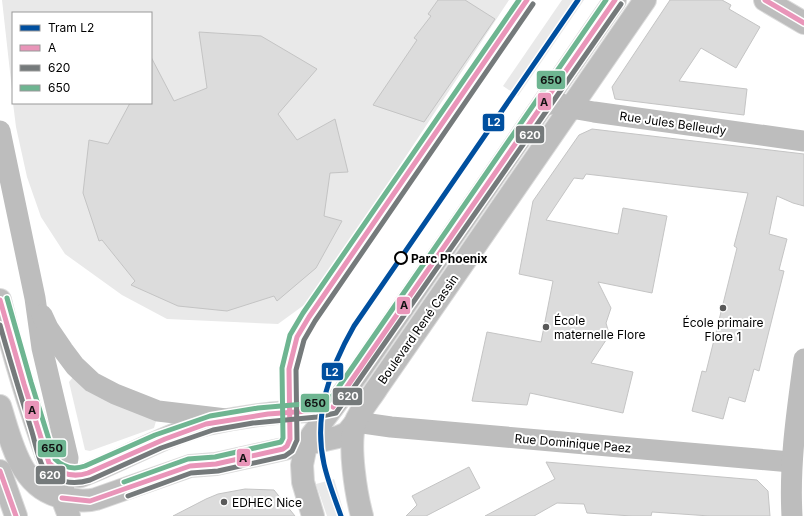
<svg xmlns="http://www.w3.org/2000/svg" width="804" height="516" viewBox="0 0 804 516" font-family="Inter,sans-serif">
<style>
.green{fill:#e9e9e9}
.building{fill:#dcdcdc;stroke:#c4c4c4}
.lines{fill:none;stroke-linecap:round;stroke-linejoin:round}
.major-casing{stroke:#dbdbdb;stroke-width:24}
.minor{stroke:#bdbdbd;stroke-width:21}
.major{stroke:#bdbdbd;stroke-width:22}
.bus-1-casing{stroke:#fff;stroke-width:8}
.bus-2-casing{stroke:#fff;stroke-width:8}
.bus-3-casing{stroke:#fff;stroke-width:8}
.bus-1{stroke:#e995b9;stroke-width:5}
.bus-2{stroke:#757a7b;stroke-width:5}
.bus-3{stroke:#6eb591;stroke-width:5}
.tram-1-casing{stroke:#fff;stroke-width:8}
.tram-1{stroke:#004f9f;stroke-width:5}
.stop-dot{fill:#fff;stroke:#000;stroke-width:2}
.poi-dot{fill:#595959;stroke:#fff;stroke-width:1.5}
.labels{text-anchor:middle;dominant-baseline:central;stroke-width:4;stroke-linejoin:round;paint-order:stroke}
.street-label{font-size:12px;fill:#000;stroke:#fff}
.stop-label{font-size:12px;font-weight:bold;fill:#000;stroke:#fff;text-anchor:start}
.poi-label{font-size:12px;fill:#000;stroke:#fff;text-anchor:start}
.line-badge{stroke:#fff;stroke-width:1.5}
.badge-label{font-size:11px;text-anchor:middle;font-weight:bold;fill:#fff}
.pale-badge-label{font-size:11px;text-anchor:middle;font-weight:bold;fill:#111}
</style>
<rect width="100%" height="100%" fill="#fff"/>
<g class="green">
<path d="M2,0H509L311,300L278,324L167,319L122,295L65,254L41,217L27,177L16,127L13,103H151V13H13V99Z"/>
<path d="M562,0H584L518,96L503,86Z"/>
<path d="M74,376L156,421L154,428L90,451L85,450L69,382Z"/>
<path d="M334,479L345,516H327L316,484Z"/>
</g>
<g class="building">
<path d="M438,0H465L495,19L424,122L373,105L417,40L414,38L431,16L428,14Z"/>
<path d="M670,0H722L731,5L729,9L760,27L736,68L701,48L679,81L747,89L744,115L615,99L612,87Z"/>
<path d="M199,32L261,36L317,69L278,114L297,140L335,119L348,172L330,173L324,216L342,221L316,268L277,301L274,296L227,311L178,306L131,285L135,281L102,240L99,241L83,193L89,140L108,144L130,103H151V57L174,101L207,88Z"/>
<path d="M592,129L804,154V206L793,203L777,196L769,234L787,239L779,270L784,271L759,371L754,369L745,402L729,397L723,419L692,411L702,371L706,372L737,248L734,246L748,193L586,174L583,179L574,178L546,220L618,234L623,208L667,216L652,293L598,282L611,308L606,323L608,330V337L591,363L633,372L623,413L530,393L527,405L472,401L487,332L541,342L553,281L519,274L533,201L579,135Z"/>
<path d="M546,462L757,480L768,491L770,516H710L652,512L651,516H632L587,513L584,504L557,503L534,516H485L555,479Z"/>
<path d="M469,467L480,488L426,516H406L417,505L412,496Z"/>
<path d="M245,489L274,490L295,516H173L206,499L218,494Z"/>
</g>
<g class="lines">
<defs>
<g id="major">
<path d="M765,0L804,23"/>
<path d="M0,300C17,373 42,446 69,516"/>
<path d="M0,406C12,443 20,490 65,498C76,500 85,502 96,499L190,466L216,464L338,437L347,433L356,422"/>
<path d="M49,463C57,472 69,477 81,476C124,460 163,435 207,424C234,418 261,414 288,412C304,411 318,412 333,407"/>
<path d="M0,471L16,516"/>
<path d="M313,516L303,482L302,465L305,450L312,435L357,375L615,0"/>
<path d="M362,516C356,494 348,445 355,423C359,412 370,399 377,388L645,0"/>
</g>
</defs>
<use href="#major" class="major-casing"/>
<g class="minor">
<path d="M542,105L559,103L571,108L594,112L804,141"/>
<path d="M0,131L35,298L42,348L68,458L63,491"/>
<path d="M42,315L48,328L63,350L75,366L92,382L115,394L158,411L226,419"/>
<path d="M356,422L391,427L791,462"/>
<path d="M792,516C789,463 797,411 804,359"/>
</g>
<use href="#major" class="major"/>
<defs>
<g id="bus-1">
<path d="M765,0L804,23"/>
<path d="M0,300L24,384L49,463C60,474 73,478 88,473L165,439L206,424L268,414L323,410"/>
<path d="M333,407L615,0"/>
<path d="M0,471L16,516"/>
<path d="M62,498L90,501L190,466L216,464L283,449L287,446L290,439L289,369L297,337L309,317L527,0"/>
</g>
<g id="bus-2">
<path d="M0,325C10,361 21,396 32,432C35,442 38,458 43,467C53,483 74,485 90,480L161,448L213,430L253,423L317,417L336,413L621,4"/>
<path d="M128,496L191,473L218,471L285,456L292,451L297,440L296,370L304,340L315,321L533,4"/>
</g>
<g id="bus-3">
<path d="M7,298L31,382L55,459C64,468 74,470 85,466L155,435L210,416L258,408L316,403L329,401L606,0"/>
<path d="M124,482L188,459L215,457L281,442L283,438L282,368L290,335L303,313L519,0"/>
</g>
</defs>
<use href="#bus-1" class="bus-1-casing"/>
<use href="#bus-2" class="bus-2-casing"/>
<use href="#bus-3" class="bus-3-casing"/>
<use href="#bus-1" class="bus-1"/>
<use href="#bus-2" class="bus-2"/>
<use href="#bus-3" class="bus-3"/>
<defs>
<path id="tram-1" d="M341,516C335,499 328,482 324,464C313,415 330,368 354,326L578,0"/>
</defs>
<use href="#tram-1" class="tram-1-casing"/>
<use href="#tram-1" class="tram-1"/>
</g>
<circle class="stop-dot" cx="401" cy="258" r="6"/>
<g class="poi-dot">
<circle cx="723" cy="308" r="4"/>
<circle cx="546" cy="327" r="4"/>
<circle cx="224" cy="502" r="4"/>
</g>
<g class="labels">
<g class="street-label">
<text transform="translate(673 123) rotate(8)">Rue Jules Belleudy</text>
<text transform="translate(418 329) rotate(-55)">Boulevard René Cassin</text>
<text transform="translate(573 443) rotate(5)">Rue Dominique Paez</text>
</g>
<g class="stop-label">
<text x="411" y="258">Parc Phoenix</text>
</g>
<g class="poi-label">
<text x="554" y="320">École<tspan x="554" dy="14">maternelle Flore</tspan></text>
<text x="723" y="322" text-anchor="middle">École primaire<tspan x="723" dy="14">Flore 1</tspan></text>
<text x="232" y="502">EDHEC Nice</text>
</g>
</g>
<g class="line-badge">
<rect x="536" y="70" width="30" height="20" rx="4" fill="#6eb591"/>
<rect x="537" y="92" width="15" height="19" rx="4" fill="#e995b9"/>
<rect x="482" y="113" width="23" height="19" rx="4" fill="#004f9f"/>
<rect x="515" y="125" width="30" height="19" rx="4" fill="#757a7b"/>
<rect x="396" y="296" width="15" height="19" rx="4" fill="#e995b9"/>
<rect x="321" y="362" width="23" height="19" rx="4" fill="#004f9f"/>
<rect x="332" y="387" width="31" height="19" rx="4" fill="#757a7b"/>
<rect x="300" y="393" width="30" height="20" rx="4" fill="#6eb591"/>
<rect x="24" y="400" width="16" height="20" rx="4" fill="#e995b9"/>
<rect x="37" y="439" width="30" height="19" rx="4" fill="#6eb591"/>
<rect x="236" y="448" width="15" height="19" rx="4" fill="#e995b9"/>
<rect x="35" y="465" width="31" height="20" rx="4" fill="#757a7b"/>
</g>
<g class="badge-label">
<text x="494" y="126">L2</text>
<text x="530" y="139">620</text>
<text x="332" y="376">L2</text>
<text x="348" y="400">620</text>
<text x="50" y="479">620</text>
</g>
<g class="pale-badge-label">
<text x="551" y="84">650</text>
<text x="544" y="106">A</text>
<text x="404" y="309">A</text>
<text x="315" y="407">650</text>
<text x="32" y="414">A</text>
<text x="52" y="452">650</text>
<text x="243" y="462">A</text>
</g>
<rect x="12" y="12" width="140" height="92" fill="#ffffff" stroke="#999999"/>
<rect x="20" y="25" width="20" height="6" fill="#004f9f" stroke="#999999"/>
<text x="48" y="32" font-size="12" fill="#000000">Tram L2</text>
<rect x="20" y="45" width="20" height="6" fill="#e995b9" stroke="#999999"/>
<text x="48" y="52" font-size="12" fill="#000000">A</text>
<rect x="20" y="65" width="20" height="6" fill="#757a7b" stroke="#999999"/>
<text x="48" y="72" font-size="12" fill="#000000">620</text>
<rect x="20" y="85" width="20" height="6" fill="#6eb591" stroke="#999999"/>
<text x="48" y="92" font-size="12" fill="#000000">650</text>
</svg>
